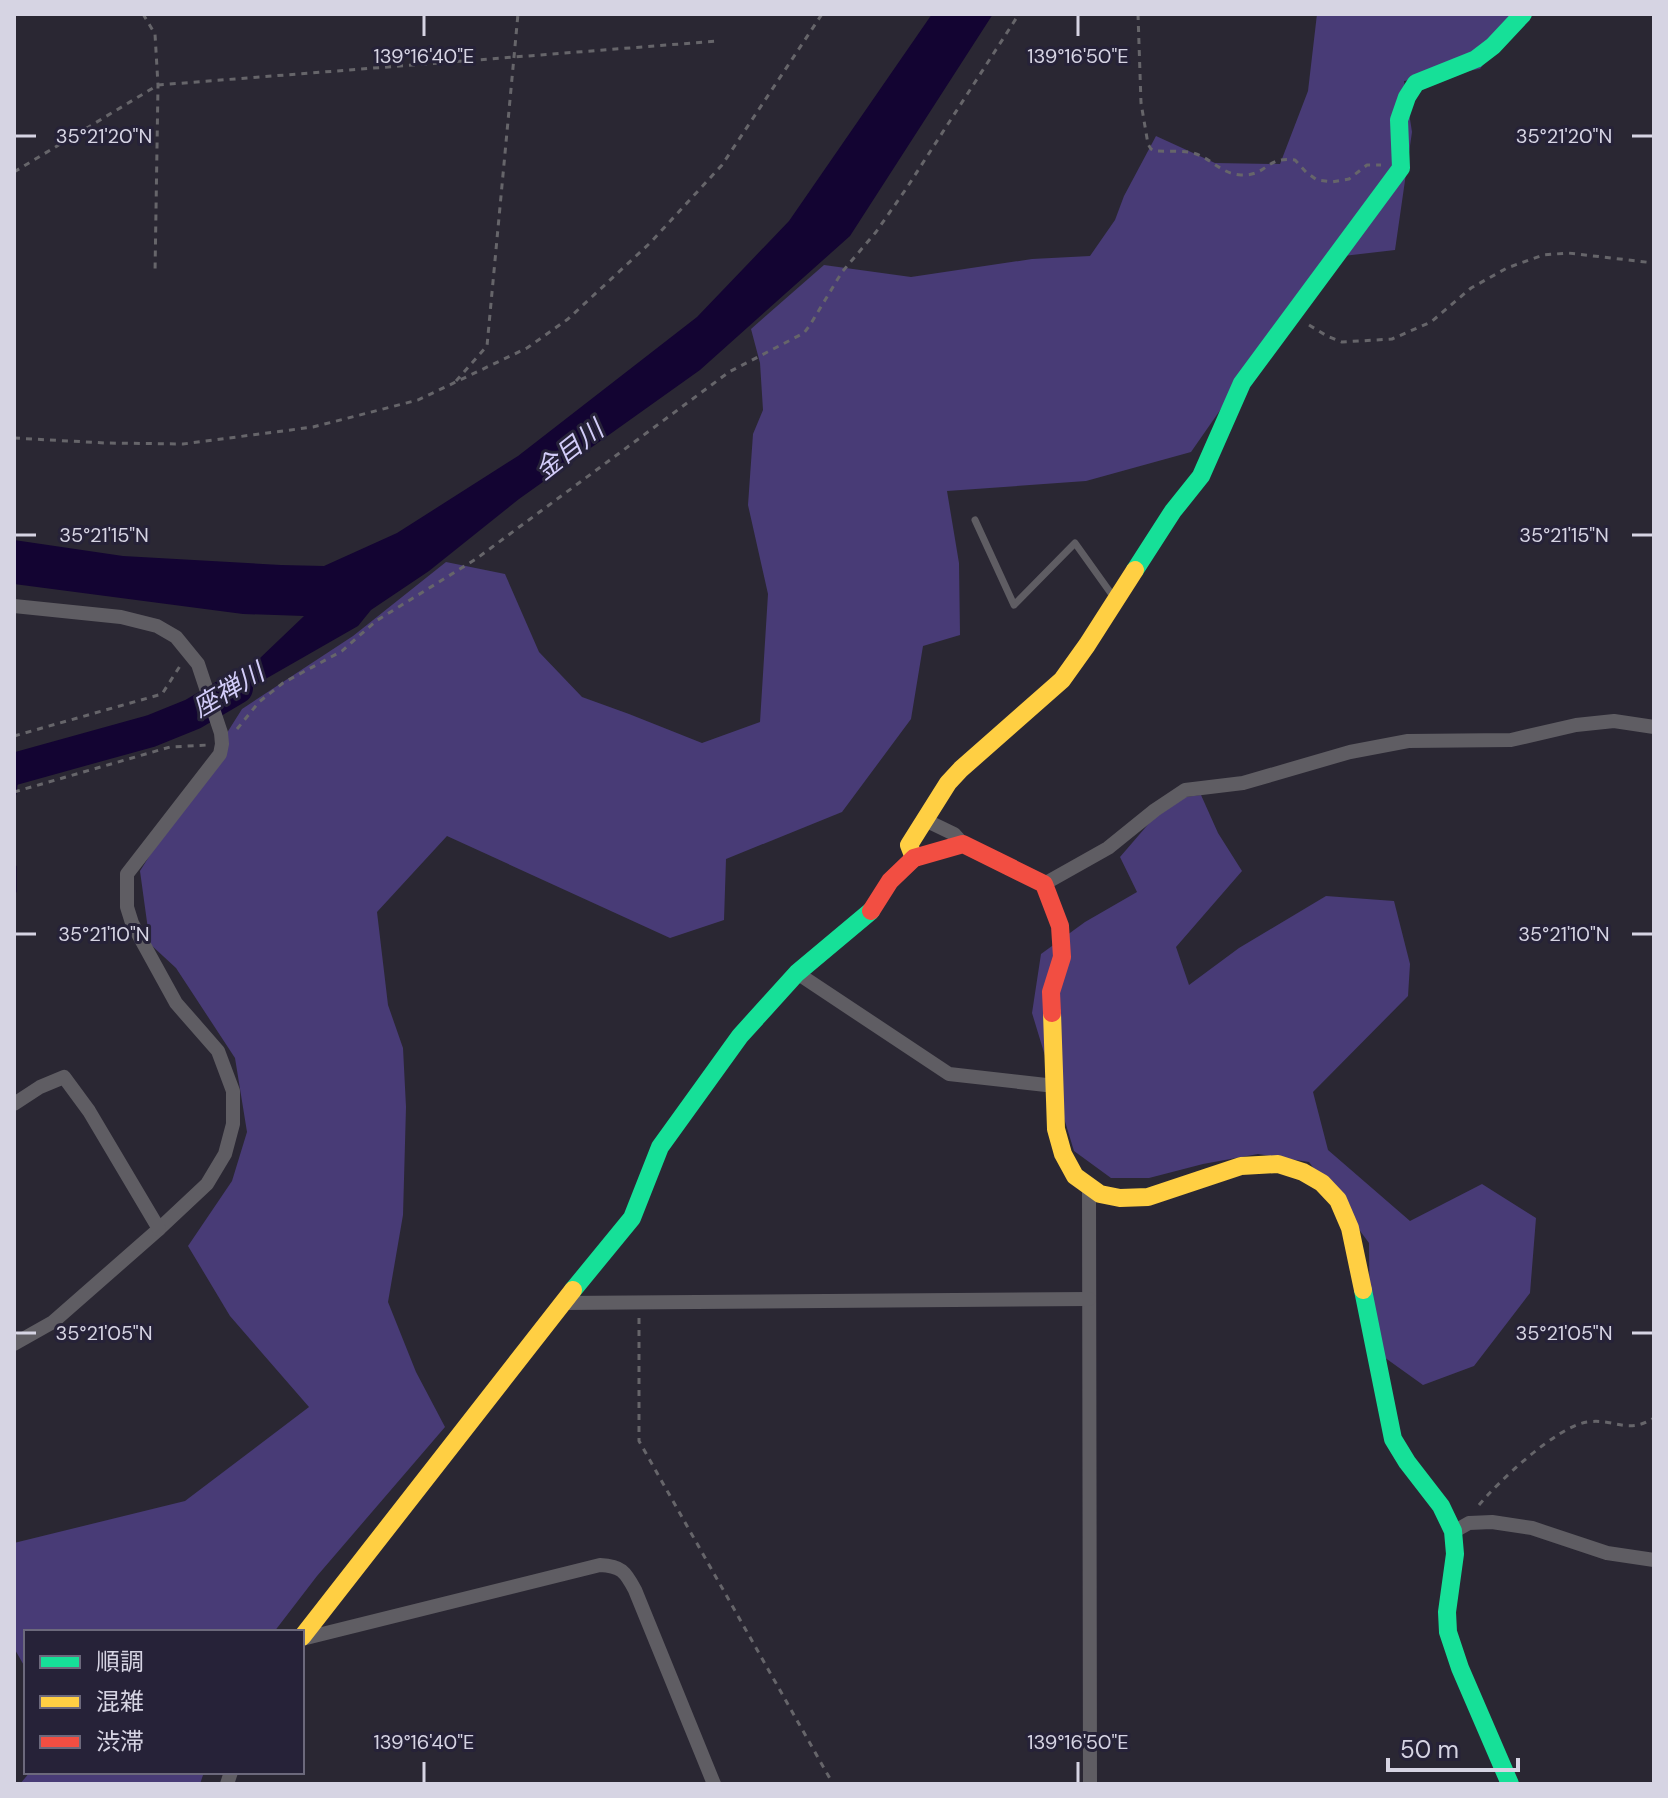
<svg xmlns="http://www.w3.org/2000/svg" width="1668" height="1798" viewBox="0 0 1668 1798" font-family="'DM Sans','Noto Sans JP',sans-serif">
<style>
.green{fill:#483b76}
.water{fill:#130432}
.lines{fill:none;stroke-linecap:round;stroke-linejoin:round}
.stream{stroke:#130432;stroke-width:5}
.river{stroke:#130432;stroke-width:32}
.path{stroke:#66656a;stroke-width:3;stroke-dasharray:6 6;stroke-linecap:butt}
.lane{stroke:#5f5d63;stroke-width:7}
.street{stroke:#5f5d63;stroke-width:14}
.fast{stroke:#16e098;stroke-width:18}
.slow{stroke:#ffcf43;stroke-width:18}
.jam{stroke:#f24e42;stroke-width:18}
.ticks{fill:none;stroke:#d6d4e3;stroke-width:3}
.labels{text-anchor:middle;dominant-baseline:central;stroke-width:6;stroke-linejoin:round;paint-order:stroke}
.water-label{font-size:26px;font-style:italic;fill:#d3cdf9;stroke:#262238}
.ticks-label{font-size:20px;text-anchor:middle;fill:#d6d4e3;stroke:#262238;stroke-width:6;stroke-linejoin:round;paint-order:stroke}
</style>
<rect width="100%" height="100%" fill="#2a2733"/>
<g class="green">
<path d="M1317,14H1517L1480,69L1404,81L1412,132L1395,250L1326,258L1191,452L1086,481L947,491L959,563L960,635L923,646L911,719L842,812L726,859L724,920L670,938L447,836L377,912L388,1005L403,1048L406,1107L403,1215L388,1302L416,1372L445,1427L317,1576L274,1632H26V1669L14,1648V1543L185,1501L309,1407L230,1316L188,1246L232,1181L247,1132L235,1058L176,968L150,944L140,871L242,709L353,636L446,562L505,574L539,652L582,697L629,714L702,743L760,722L768,594L748,505L753,434L763,410L760,363L751,329L824,265L911,277L1032,259L1090,256L1115,220L1124,196L1156,136L1215,163L1280,164L1308,91Z"/>
<path d="M1201,795L1218,833L1242,871L1176,947L1189,985L1239,948L1326,896L1394,901L1410,964L1408,996L1313,1092L1328,1150L1410,1221L1482,1184L1536,1218L1530,1293L1474,1366L1423,1385L1370,1347L1369,1243L1309,1162L1258,1154L1203,1164L1149,1178H1111L1074,1151L1032,1013L1041,954L1085,922L1137,892L1120,857L1170,799Z"/>
<path d="M30,1772H204L200,1784H20Z"/>
</g>
<path class="water" d="M932,14H993L850,236L700,370L519,499L429,571L371,610L358,626L255,685L181,719L145,732L259,659L304,616L243,614L14,584V540L123,556L281,565L324,566L397,533L518,456L697,317L789,221Z"/>
<g class="lines">
<g class="stream">
<path d="M14,794L17,768"/>
<path d="M14,867V891"/>
</g>
<path class="river" d="M14,769L151,731L193,714L237,688"/>
<g class="path">
<path d="M143,14L155,34L158,85L155,273"/>
<path d="M1138,14L1141,103L1148,144L1151,149L1156,151C1169,152 1188,149 1201,156C1215,163 1224,174 1241,175C1268,176 1265,156 1295,160L1306,172L1317,180L1332,182L1349,179L1367,165H1381"/>
<path d="M14,172L158,85L718,41"/>
<path d="M1309,325L1327,336L1342,342L1392,339L1431,322L1471,288L1507,268L1543,255L1568,253L1654,263"/>
<path d="M456,381L487,346L518,14"/>
<path d="M14,438L105,443L183,444L313,427L418,400L527,348L568,319L650,243L722,165L822,14"/>
<path d="M237,729L259,702L283,683L342,651L376,621L476,559L729,372L804,333L810,325L842,272L876,232L906,189L1019,14"/>
<path d="M14,736L162,694L180,666"/>
<path d="M14,792L170,747L208,745"/>
<path d="M639,1318V1441L833,1784"/>
<path d="M1479,1505C1499,1481 1556,1427 1587,1422C1615,1418 1627,1435 1654,1418"/>
</g>
<path class="lane" d="M975,520L1014,605L1075,543L1115,599"/>
<g class="street">
<path d="M14,606L121,617L157,626L176,637L198,664L221,733L222,744L220,754L127,874V907L132,923L176,1003L218,1051L233,1091V1124L225,1154L207,1184L159,1229L53,1322L14,1344"/>
<path d="M925,820L954,834L963,844"/>
<path d="M1044,884L1108,848L1155,810L1185,790L1243,783L1350,752L1408,741L1511,740L1576,725L1614,721L1654,727"/>
<path d="M797,973L949,1074L1055,1086"/>
<path d="M14,1104L40,1087L64,1077L89,1111L159,1229"/>
<path d="M1089,1186L1090,1784"/>
<path d="M562,1303L1089,1299"/>
<path d="M1453,1532L1469,1523L1492,1522L1532,1528L1607,1553L1654,1560"/>
<path d="M302,1639L600,1565C621,1566 625,1571 635,1590L714,1784"/>
<path d="M227,1784L231,1772"/>
</g>
<g class="fast">
<path d="M1135,570L1173,511L1201,476L1242,383L1401,168L1399,120L1407,97L1416,83L1476,59L1493,46L1523,14"/>
<path d="M573,1290L632,1218L660,1147L740,1036L797,973L871,911"/>
<path d="M1363,1290L1393,1439L1407,1462L1441,1506L1453,1531L1455,1554L1447,1612L1448,1632L1460,1668L1510,1784"/>
</g>
<g class="slow">
<path d="M914,858L909,845L948,783L961,769L1062,680L1087,645L1135,570"/>
<path d="M1052,1013L1056,1129L1063,1154L1075,1176L1100,1194L1120,1198L1148,1197L1241,1166L1278,1164L1303,1172L1322,1183L1338,1200L1350,1228L1363,1290"/>
<path d="M302,1637L573,1290"/>
</g>
<path class="jam" d="M871,911L890,881L914,858L963,844L1044,884L1060,926L1062,957L1051,992L1052,1013"/>
</g>
<path class="ticks" d="M424,16V36M1078,16V36M16,136H36M1632,136H1652M16,535H36M1632,535H1652M16,934H36M1632,934H1652M16,1333H36M1632,1333H1652M424,1762V1782M1078,1762V1782"/>
<g class="labels">
<g class="water-label">
<text transform="translate(569 450) rotate(-38)">金目川</text>
<text transform="translate(228 690) rotate(-31)">座禅川</text>
</g>
</g>
<g class="ticks-label">
<text x="424" y="63">139°16'40"E</text>
<text x="1078" y="63">139°16'50"E</text>
<text x="104" y="143">35°21'20"N</text>
<text x="1564" y="143">35°21'20"N</text>
<text x="104" y="542">35°21'15"N</text>
<text x="1564" y="542">35°21'15"N</text>
<text x="104" y="941">35°21'10"N</text>
<text x="1564" y="941">35°21'10"N</text>
<text x="104" y="1340">35°21'05"N</text>
<text x="1564" y="1340">35°21'05"N</text>
<text x="424" y="1749">139°16'40"E</text>
<text x="1078" y="1749">139°16'50"E</text>
</g>
<rect width="1668" height="1798" fill="none" stroke="#d6d4e3" stroke-width="32"/>
<rect x="24" y="1630" width="280" height="144" fill="#262238" stroke="#6c697c" stroke-width="2"/>
<rect x="40" y="1656" width="40" height="12" fill="#16e098" stroke="#6c697c" stroke-width="2"/>
<text x="96" y="1670" font-size="24" fill="#d6d4e3">順調</text>
<rect x="40" y="1696" width="40" height="12" fill="#ffcf43" stroke="#6c697c" stroke-width="2"/>
<text x="96" y="1710" font-size="24" fill="#d6d4e3">混雑</text>
<rect x="40" y="1736" width="40" height="12" fill="#f24e42" stroke="#6c697c" stroke-width="2"/>
<text x="96" y="1750" font-size="24" fill="#d6d4e3">渋滞</text>
<path d="M1388 1758v12h130v-12" fill="none" stroke="#d6d4e3" stroke-width="4"/>
<text x="1400" y="1758" font-size="24" fill="#d6d4e3" stroke="#262238" stroke-width="6" paint-order="stroke">50 m</text>
</svg>
